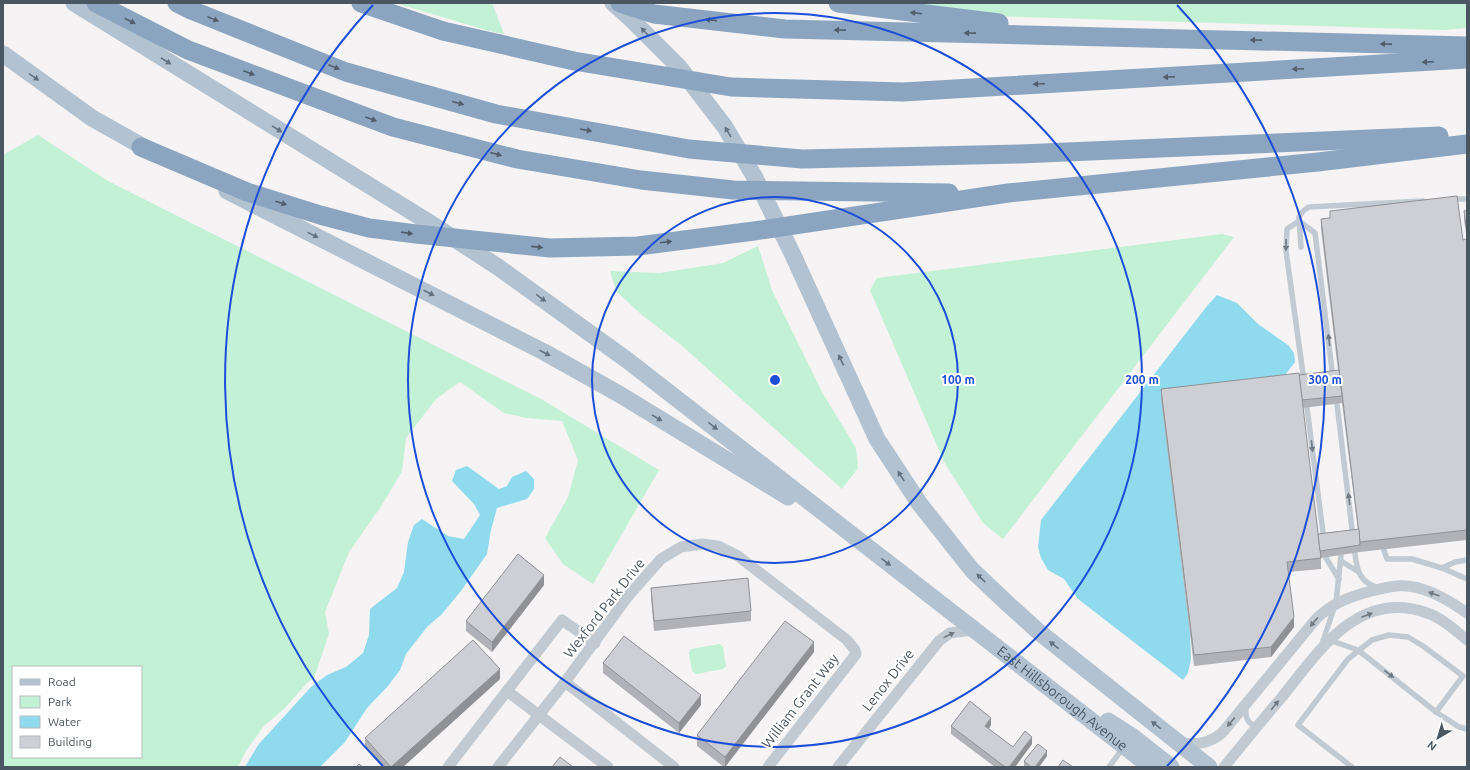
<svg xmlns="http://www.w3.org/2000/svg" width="1470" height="770" viewBox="0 0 1470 770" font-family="Ubuntu,sans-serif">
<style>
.green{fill:#c3f1d5;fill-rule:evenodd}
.water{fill:#90daee}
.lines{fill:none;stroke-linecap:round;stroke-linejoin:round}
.lane{stroke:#c1cad2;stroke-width:5.5}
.street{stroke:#c1cad2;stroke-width:11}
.primary{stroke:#b3c2d1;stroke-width:17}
.highway{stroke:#8ba5c1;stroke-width:19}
.wall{fill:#b0b2b7;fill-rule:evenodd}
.shaded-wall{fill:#909195}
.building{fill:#cdcfd5;stroke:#909195}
.oneway{fill:#505e6b}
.oneway2{fill:#64717d}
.oneway3{fill:#6e7983}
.ring{fill:none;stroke:#1d4ed8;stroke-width:2}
.labels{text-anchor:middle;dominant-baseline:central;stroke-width:4;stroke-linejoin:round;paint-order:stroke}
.street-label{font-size:14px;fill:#4a5661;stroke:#fff}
.centre{fill:#1d4ed8;stroke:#fff;stroke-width:2}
.ring-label{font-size:12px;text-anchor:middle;font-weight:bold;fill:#1d4ed8;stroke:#fff;stroke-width:4;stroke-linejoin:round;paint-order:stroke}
</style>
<rect width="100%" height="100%" fill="#f5f3f3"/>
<g class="green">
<path d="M395,3H492L504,34L489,31Z"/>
<path d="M894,3H1467V28L1443,30L995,16Z"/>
<path d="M38,135L108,181L541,399L659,470L593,584L563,564L545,538L568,497L578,460L562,421L527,418L504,413L460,382L436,399L406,438L402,471L382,505L349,552L325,612L329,634L314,678L307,683L284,709L264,726L246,751L238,767H3V155ZM13,667H141V757H13Z"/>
<path d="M1222,234L1234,237L1003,539L983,523L944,462L870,290L877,278Z"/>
<path d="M758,246L772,290L822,392L856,448L858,468L842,489L681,345L642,315L616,291L610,271L660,273L723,263Z"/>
<path d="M720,644L723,647L726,666L723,669L696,674L692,671L689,652L691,649Z"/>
</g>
<g class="water">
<path d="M1217,295L1237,303L1258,324L1288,345L1294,353L1295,362L1176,519L1190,633L1191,659L1188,673L1183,680L1078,599L1064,579L1048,570L1041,558L1038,547L1041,520L1207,306Z"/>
<path d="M467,466L499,489L507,486L512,477L526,471L534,479V489L527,499L497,508L491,530L487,554L461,591L441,615L427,627L406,654L400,670L388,686L367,708L345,742L320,767H245L258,745L311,687L327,675L346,667L363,653L369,635L370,609L397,588L404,572L408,542L414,525L422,519L448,536L464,539L480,515L474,504L452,481L456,470Z"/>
</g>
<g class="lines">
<g class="lane">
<path d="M1451,199H1467"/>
<path d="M1301,247L1299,217L1303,211L1309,207L1423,201"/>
<path d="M1304,381L1286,251L1287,229L1299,221L1315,233L1333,378"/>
<path d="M1337,404L1353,537"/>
<path d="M1307,408L1324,540"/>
<path d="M1384,550L1387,559H1412L1442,568L1467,579"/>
<path d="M1355,554C1357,571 1360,583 1379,588"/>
<path d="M1326,558L1339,579"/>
<path d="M1341,561L1357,571"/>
<path d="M1442,568L1455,562L1467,560"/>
<path d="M1329,640L1358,650L1436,712L1459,727L1467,729"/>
<path d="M1322,644L1336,602L1341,556"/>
<path d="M1246,707C1245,716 1247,725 1258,726"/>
<path d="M1109,767L1123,748"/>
<path d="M1352,767L1298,725L1348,659L1372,640L1389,635L1408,637L1423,646L1463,676L1436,712"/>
</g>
<g class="street">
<path d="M565,682L674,767"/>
<path d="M507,691L608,767"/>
<path d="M1179,743C1195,745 1209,744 1222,733L1316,619C1332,604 1344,599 1364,593C1375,590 1386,587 1397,586C1422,584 1447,599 1467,613"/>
<path d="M448,767L562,620L595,643"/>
<path d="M498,767L565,682L629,595L661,559L681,547L702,544L718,546L738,556L847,640L855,650L856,654L768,767"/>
<path d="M838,767L939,641L950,633L973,630"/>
<path d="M1224,767C1243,744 1262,720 1282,697C1318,652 1359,588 1427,613C1442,618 1455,630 1467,640"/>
</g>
<g class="primary">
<path id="s1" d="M74,3L430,223L498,267L627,360L1151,767"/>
<path d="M613,3L632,20L679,67L725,127L754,176L792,253L877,439L919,503L972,570L1009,605L1039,632L1209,767"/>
<path d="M3,54L92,118L154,153"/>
<path d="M227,191L544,352L619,394L788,497"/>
<path d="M1108,721L1133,737L1171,767"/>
</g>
<g class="highway">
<path d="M96,3L188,50L393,127L517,159L641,180L733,190L949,193"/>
<path d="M177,3L191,10L346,72L496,114L689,149L802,159L1020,154L1439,136"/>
<path d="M361,3L443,31L574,61L731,87L903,92L1467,59"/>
<path d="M620,3L654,14L785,29L1467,46"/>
<path d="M838,3L999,23"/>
<path d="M141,147L247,192L320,215L369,228L416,234L550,248L638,246L754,231L1008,193L1318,162L1467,144"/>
</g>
</g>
<g class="wall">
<path d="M1467,210V540L1360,552L1321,558V569L1288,572L1294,627L1271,657L1194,666L1161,399V389L1299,375L1338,370L1321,229V219L1330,218V211L1463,240L1467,239L1464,221V211ZM1342,403L1358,529L1318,534L1303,408Z"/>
<path d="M544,585L492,652L466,631V621Z"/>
<path d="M651,588L751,611V621L654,631L651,598Z"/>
<path d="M814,652L725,767H724L697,746V735Z"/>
<path d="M603,663L701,705L679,733L603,673Z"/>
<path d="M500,679L403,767H382L365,748V738Z"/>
<path d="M991,725L989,729L1013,747L1032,744L1015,767H995L951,734V726Z"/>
<path d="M1047,756L1039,767H1025L1024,766V761Z"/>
</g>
<g class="shaded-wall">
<path d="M544,575V585L492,652V642Z"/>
<path d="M1294,617V627L1271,657V647Z"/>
<path d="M814,642V652L725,767V757Z"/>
<path d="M500,669V679L403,767H391Z"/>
<path d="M701,695V705L679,733V723Z"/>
<path d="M991,718V725L985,733V726Z"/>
<path d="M1032,737V744L1015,767H1009Z"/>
<path d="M1047,751V756L1039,767H1035Z"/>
</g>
<g class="building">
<path d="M1457,196L1463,240L1467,239V530L1360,542L1321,219L1330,218V211Z"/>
<path d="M1467,210V232L1464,211Z"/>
<path d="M1339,370L1342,396L1302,400L1299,375Z"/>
<path d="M1299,373L1321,558L1287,562L1294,617L1271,647L1194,655L1161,389Z"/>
<path d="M1359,529L1360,545L1320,551L1318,534Z"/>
<path d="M518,554L544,575L492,642L466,621Z"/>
<path d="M748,578L751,611L654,621L651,588Z"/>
<path d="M785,621L814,642L725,757L697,735Z"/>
<path d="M624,636L701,695L679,723L603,663Z"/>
<path d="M473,640L500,669L391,767L365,738Z"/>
<path d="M970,701L991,718L985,726L1013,747L1025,731L1032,737L1009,767H1005L951,726Z"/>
<path d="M1038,744L1047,751L1035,767H1031L1024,761Z"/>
<path d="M560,757L573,767H552Z"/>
<path d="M1063,760L1073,767H1058Z"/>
<path d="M359,764L363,767H356Z"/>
</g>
<defs><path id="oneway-solid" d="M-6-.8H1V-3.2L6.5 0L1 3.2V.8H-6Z"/></defs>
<g class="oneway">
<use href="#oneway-solid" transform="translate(916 13) rotate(-173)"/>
<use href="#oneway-solid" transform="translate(213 19) rotate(22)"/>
<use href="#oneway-solid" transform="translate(711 20) rotate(-174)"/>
<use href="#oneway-solid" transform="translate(130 21) rotate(27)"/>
<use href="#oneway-solid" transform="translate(840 30) rotate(-179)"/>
<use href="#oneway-solid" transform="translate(970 33) rotate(-179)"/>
<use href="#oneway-solid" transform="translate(1256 40) rotate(-179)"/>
<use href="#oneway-solid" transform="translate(1386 44) rotate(-179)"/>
<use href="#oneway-solid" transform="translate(1428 62) rotate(177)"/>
<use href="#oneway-solid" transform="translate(334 67) rotate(22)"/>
<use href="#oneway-solid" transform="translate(1298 69) rotate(177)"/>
<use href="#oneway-solid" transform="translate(249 73) rotate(21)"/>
<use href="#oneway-solid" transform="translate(1169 77) rotate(177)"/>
<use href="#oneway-solid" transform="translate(1039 84) rotate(177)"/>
<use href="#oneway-solid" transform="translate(458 103) rotate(15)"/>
<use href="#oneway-solid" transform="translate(371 119) rotate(20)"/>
<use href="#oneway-solid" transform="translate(586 130) rotate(10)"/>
<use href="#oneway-solid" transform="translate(496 154) rotate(15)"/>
<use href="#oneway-solid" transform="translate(281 203) rotate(18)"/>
<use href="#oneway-solid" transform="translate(407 233) rotate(8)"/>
<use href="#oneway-solid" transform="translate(666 242) rotate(-7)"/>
<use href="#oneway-solid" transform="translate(537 247) rotate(6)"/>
</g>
<g class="oneway2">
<use href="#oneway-solid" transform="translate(645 32) rotate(-134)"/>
<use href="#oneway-solid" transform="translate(166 61) rotate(32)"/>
<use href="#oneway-solid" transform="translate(34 77) rotate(35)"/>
<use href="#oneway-solid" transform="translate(277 129) rotate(32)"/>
<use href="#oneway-solid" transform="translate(728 132) rotate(-121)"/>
<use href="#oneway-solid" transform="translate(313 235) rotate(26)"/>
<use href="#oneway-solid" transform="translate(429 293) rotate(27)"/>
<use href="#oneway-solid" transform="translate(541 298) rotate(36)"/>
<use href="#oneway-solid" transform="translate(545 353) rotate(28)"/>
<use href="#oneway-solid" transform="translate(841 360) rotate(-115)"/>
<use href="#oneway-solid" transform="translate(657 418) rotate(31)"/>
<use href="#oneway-solid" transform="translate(713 426) rotate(38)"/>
<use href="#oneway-solid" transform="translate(901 476) rotate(-123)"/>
<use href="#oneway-solid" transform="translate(886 562) rotate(38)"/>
<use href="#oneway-solid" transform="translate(981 578) rotate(-136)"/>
<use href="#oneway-solid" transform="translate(1054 645) rotate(-142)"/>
<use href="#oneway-solid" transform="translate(1156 725) rotate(-142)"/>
</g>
<g class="oneway3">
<use href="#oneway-solid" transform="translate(1286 245) rotate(91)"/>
<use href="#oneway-solid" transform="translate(1329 340) rotate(-97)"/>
<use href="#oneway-solid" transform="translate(1312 446) rotate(83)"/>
<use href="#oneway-solid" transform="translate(1349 499) rotate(-97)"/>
<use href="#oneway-solid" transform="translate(1434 594) rotate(-160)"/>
<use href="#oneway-solid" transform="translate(1367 615) rotate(-21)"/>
<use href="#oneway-solid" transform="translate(1314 622) rotate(131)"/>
<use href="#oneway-solid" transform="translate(949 635) rotate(-26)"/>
<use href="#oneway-solid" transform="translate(1389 674) rotate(38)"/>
<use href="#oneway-solid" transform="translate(1275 705) rotate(-51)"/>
<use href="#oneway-solid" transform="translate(1231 722) rotate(130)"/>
</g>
<g class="ring">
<circle cx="775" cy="380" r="183"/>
<circle cx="775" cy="380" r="367"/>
<path d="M383 766A550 550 0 0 1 373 5M1177 5A550 550 0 0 1 1167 766"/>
</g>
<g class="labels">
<g class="street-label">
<text transform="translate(604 608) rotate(-52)">Wexford Park Drive</text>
<text transform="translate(888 680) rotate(-52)">Lenox Drive</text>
<text stroke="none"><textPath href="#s1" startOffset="1210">East Hillsborough Avenue</textPath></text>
<text transform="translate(800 701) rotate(-52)">William Grant Way</text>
</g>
</g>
<circle cx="775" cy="380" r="6" class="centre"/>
<g class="ring-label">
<text x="958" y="384">100 m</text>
<text x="1142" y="384">200 m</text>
<text x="1325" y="384">300 m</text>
</g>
<rect width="1470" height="770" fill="none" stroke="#4a5661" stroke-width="8"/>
<rect x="12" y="666" width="130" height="92" fill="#ffffff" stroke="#b7bbc0"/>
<rect x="20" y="679" width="20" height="6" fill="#b3c2d1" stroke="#b7bbc0"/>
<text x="48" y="686" font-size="12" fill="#4a5661">Road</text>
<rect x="20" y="696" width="20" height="12" fill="#c3f1d5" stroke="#b7bbc0"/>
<text x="48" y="706" font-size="12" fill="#4a5661">Park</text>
<rect x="20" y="716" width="20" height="12" fill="#90daee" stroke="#b7bbc0"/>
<text x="48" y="726" font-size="12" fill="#4a5661">Water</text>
<rect x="20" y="736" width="20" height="12" fill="#cdcfd5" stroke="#b7bbc0"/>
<text x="48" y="746" font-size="12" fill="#4a5661">Building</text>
<g transform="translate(1438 738) rotate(218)" stroke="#ffffff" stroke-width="3" paint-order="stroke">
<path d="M0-3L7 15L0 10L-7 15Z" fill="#4a5661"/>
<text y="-6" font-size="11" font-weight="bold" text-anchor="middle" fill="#4a5661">N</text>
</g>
</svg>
